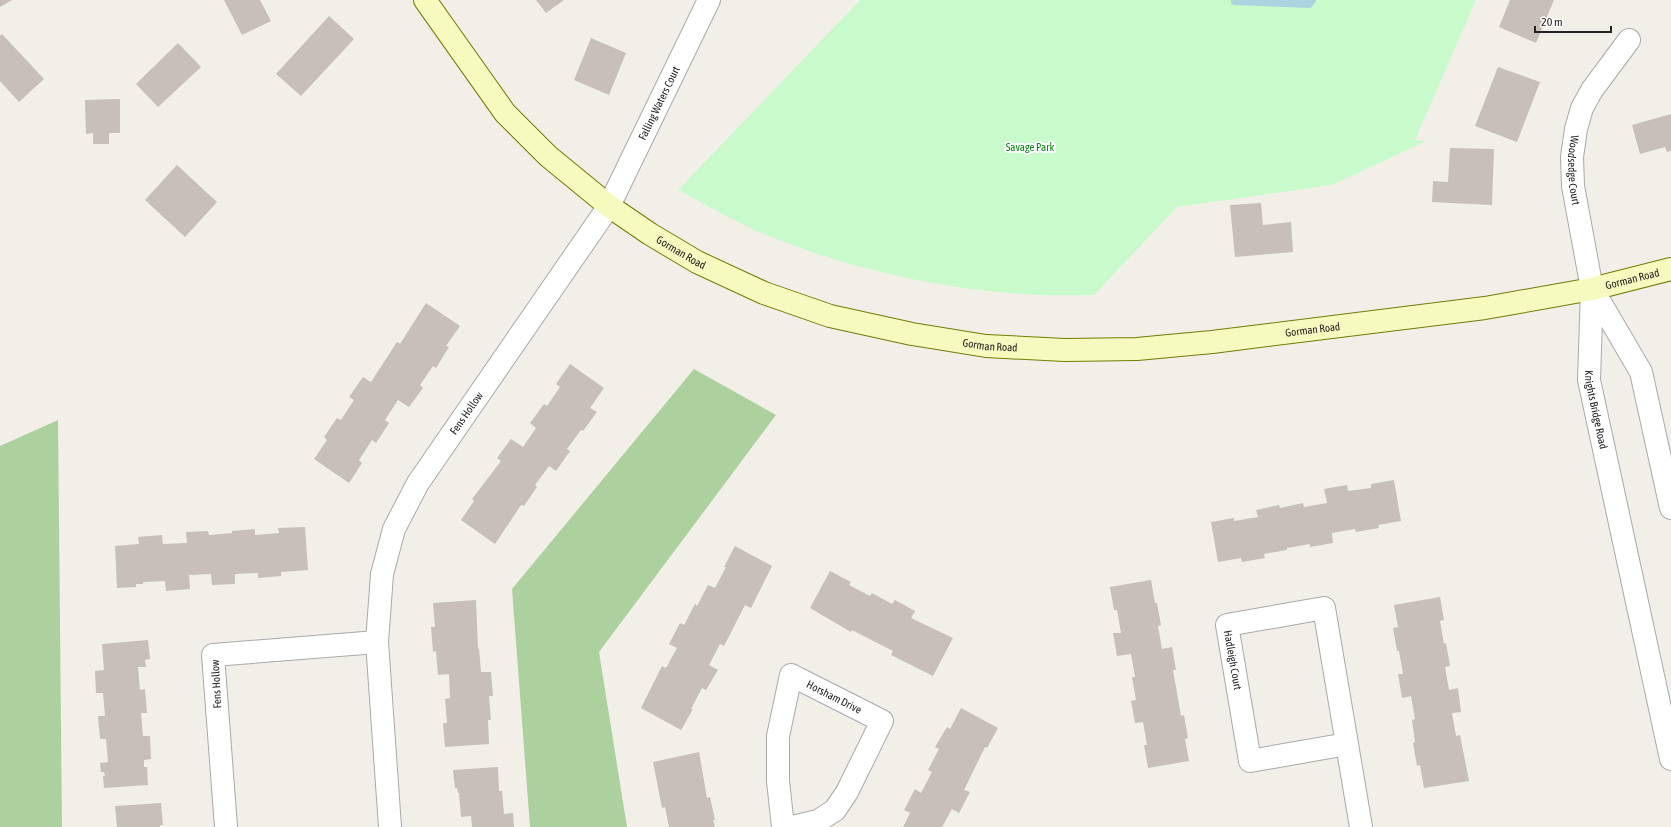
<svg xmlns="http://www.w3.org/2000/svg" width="1671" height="827" viewBox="0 0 1671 827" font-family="'Asap Condensed',sans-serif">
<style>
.forest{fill:#add19e}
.park{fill:#c8facc}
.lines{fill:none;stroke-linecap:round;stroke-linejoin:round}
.stream{stroke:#aad3df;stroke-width:8}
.building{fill:#c7bfb8}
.street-casing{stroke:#a9a9a9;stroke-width:24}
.secondary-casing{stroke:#707d05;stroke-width:24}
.street{stroke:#fff;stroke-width:22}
.secondary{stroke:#f7fabf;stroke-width:22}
.labels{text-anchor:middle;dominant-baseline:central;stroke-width:4;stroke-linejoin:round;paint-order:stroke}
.street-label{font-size:11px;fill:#222;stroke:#fff}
.park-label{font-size:11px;fill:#0c8416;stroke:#fff}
</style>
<rect width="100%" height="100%" fill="#f2efe9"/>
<g class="forest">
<path d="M694,369L776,415L599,652L627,827H530L512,589Z"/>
<path d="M58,420L62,827H0V446Z"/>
</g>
<path class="park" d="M860,0H1476L1415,140L1426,141L1332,185L1177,207L1094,295C1069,295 1045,296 1021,294C938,288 856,270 779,240C744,227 710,207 678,190Z"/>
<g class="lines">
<path class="stream" d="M1235,1L1309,4L1312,0"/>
</g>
<g class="building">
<path d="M0,0H12L0,7Z"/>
<path d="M224,0H260L271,21L242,35Z"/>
<path d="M536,0H564L546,13Z"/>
<path d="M1510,0H1554L1536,43L1499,27Z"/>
<path d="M329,16L354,39L301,96L276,74Z"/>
<path d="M2,34L44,79L19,102L0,81V36Z"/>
<path d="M591,38L626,53L609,95L574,80Z"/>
<path d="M178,43L201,67L158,107L136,84Z"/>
<path d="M1498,67L1540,82L1517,142L1475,126Z"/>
<path d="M120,99V133H109V144H93V133L86,134L85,100Z"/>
<path d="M1671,114V151L1667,152L1665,147L1640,154L1632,125Z"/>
<path d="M1450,148L1494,149L1492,205L1432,202L1433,181L1448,182Z"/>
<path d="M177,165L217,202L185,237L145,200Z"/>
<path d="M1261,203L1263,225L1291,222L1293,252L1235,257L1230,205Z"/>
<path d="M426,303L460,326L446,346L449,347L436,368L433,366L420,385L423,388L409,407L398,400L385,420L389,423L376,443L372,440L359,460L362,463L349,483L314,459L327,440L324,437L337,418L341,420L354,400L349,397L363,377L371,382L397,342L400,344Z"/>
<path d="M570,364L604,388L590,408L597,412L583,431L581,430L567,449L570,451L556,471L549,466L535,485L537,487L524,506L521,505L495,544L461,520L474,501L472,499L501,461L497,458L511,439L523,447L536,428L530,423L544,404L547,406L560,387L556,384Z"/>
<path d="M1394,480L1401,521L1378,525L1379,528L1356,532L1355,529L1332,533L1333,543L1310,547V544L1287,548V550L1264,554L1265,558L1242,562L1241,558L1218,562L1211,522L1234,518V521L1258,517L1256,510L1279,505L1280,508L1303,503L1304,507L1327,503L1324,489L1347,485L1348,491L1371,488V484Z"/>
<path d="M305,527L308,570L281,572V576L258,578V573L235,574V584L212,585L211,574L189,575L190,589L166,591L165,581L143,582V584H136V587L117,588L115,546L139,544L138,537L162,535L163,544L187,543L186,532L208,531L209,535L232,533V531L255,529V535L279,533L278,528Z"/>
<path d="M735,546L772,566L751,608L745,605L724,646L720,644L709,665L718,670L706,690L702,688L691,709H693L681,730L641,708L662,666L666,668L677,648L669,644L680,623L684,625L695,604L697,606L708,585L715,588L726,567H724Z"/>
<path d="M830,571L851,582L849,585L870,596L872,593L892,604L895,600L915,611L911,618L953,638L933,676L891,655L893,651L852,630L851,632L810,608Z"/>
<path d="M1151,580L1155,603H1157L1161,625L1158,626L1162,649L1172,647L1176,670H1173L1181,716L1184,715L1188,738L1185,739L1189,761L1148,768L1144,745H1147L1143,722L1135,723L1131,701L1136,700L1132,677H1135L1131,654L1117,656L1113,633H1121L1117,610H1114L1110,587Z"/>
<path d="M1440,597L1444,620L1440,621L1444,644L1446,643L1450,666L1445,667L1449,690L1458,688L1461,712L1452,713L1456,736L1460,735L1469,781L1424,788L1420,765L1417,766L1413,743L1415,742L1412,720L1415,719L1411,696L1402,698L1398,674H1403L1399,651H1397L1393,628L1398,627L1394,605Z"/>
<path d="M476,600L478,649L479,648L481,672H491L493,696H489L491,720H488L489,744L445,747L443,723H447L445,699L450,698L449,674L438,675L436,651L433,652L431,627H435L433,603Z"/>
<path d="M148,640L150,659L145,660L146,667H138L140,690L145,689L147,713H141L143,736H150L151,759L144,760V767H147L148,785L104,788L103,776H105L104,772H101L100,763L108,762L106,739H100L98,716H105L103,693H96L95,671L104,670L102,644Z"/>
<path d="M961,708L998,728L987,748L985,747L964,790L970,792L959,813L952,809L942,827H903L910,813L904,810L915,789L921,793L932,772L928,770L939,749L935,747L947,727L950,729Z"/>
<path d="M699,752L707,798L710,797L715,820H713L715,827H669L665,807L662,808L653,762Z"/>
<path d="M498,767L499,791H502L504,814L513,813L514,827H472L471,816L461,817L459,793H458L457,788H455L453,770Z"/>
<path d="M161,803L163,825H160V827H117L115,806Z"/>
</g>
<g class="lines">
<defs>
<g id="street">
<path id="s1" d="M1629,40L1592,90L1582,108L1576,129L1572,157L1573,186L1592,289L1589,380L1671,759"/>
<path d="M1593,290L1641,372L1671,508"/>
<path d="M1347,744L1250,761L1227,625L1324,608L1361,827"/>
<path d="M226,827L213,655L377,642"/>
<path id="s2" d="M390,827L377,642L382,574L394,529L418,483L609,206L709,0"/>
<path id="s3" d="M783,827L778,781V736L791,675L882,721L847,792L835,810L818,821L792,827"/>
</g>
<g id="secondary">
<path id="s4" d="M425,0L505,113L548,156L609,206L650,234L697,262L764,293L830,316L912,334L986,346L1065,350L1137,349L1212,342L1485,308L1592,289L1671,269"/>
</g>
</defs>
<use href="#street" class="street-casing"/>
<use href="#secondary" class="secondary-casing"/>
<use href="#street" class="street"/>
<use href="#secondary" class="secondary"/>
</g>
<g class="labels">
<g class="street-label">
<text stroke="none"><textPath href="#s2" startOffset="803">Falling Waters Court</textPath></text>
<text stroke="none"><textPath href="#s1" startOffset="146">Woodsedge Court</textPath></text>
<text stroke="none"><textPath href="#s4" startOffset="364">Gorman Road</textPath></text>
<text stroke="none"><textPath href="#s4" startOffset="1337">Gorman Road</textPath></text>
<text stroke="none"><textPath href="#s4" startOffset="1013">Gorman Road</textPath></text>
<text stroke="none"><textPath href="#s4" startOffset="689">Gorman Road</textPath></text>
<text stroke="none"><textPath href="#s1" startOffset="388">Knights Bridge Road</textPath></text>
<text stroke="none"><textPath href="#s2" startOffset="437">Fens Hollow</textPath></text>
<text transform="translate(1233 660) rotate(80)">Hadleigh Court</text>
<text transform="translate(216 684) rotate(-93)">Fens Hollow</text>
<text stroke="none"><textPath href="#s3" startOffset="202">Horsham Drive</textPath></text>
</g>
<g class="park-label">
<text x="1030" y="147">Savage Park</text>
</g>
</g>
<path d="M1535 26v6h76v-6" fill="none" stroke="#222222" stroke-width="2"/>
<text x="1541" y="26" font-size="12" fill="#222222" stroke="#ffffff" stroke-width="3" paint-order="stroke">20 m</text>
</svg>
